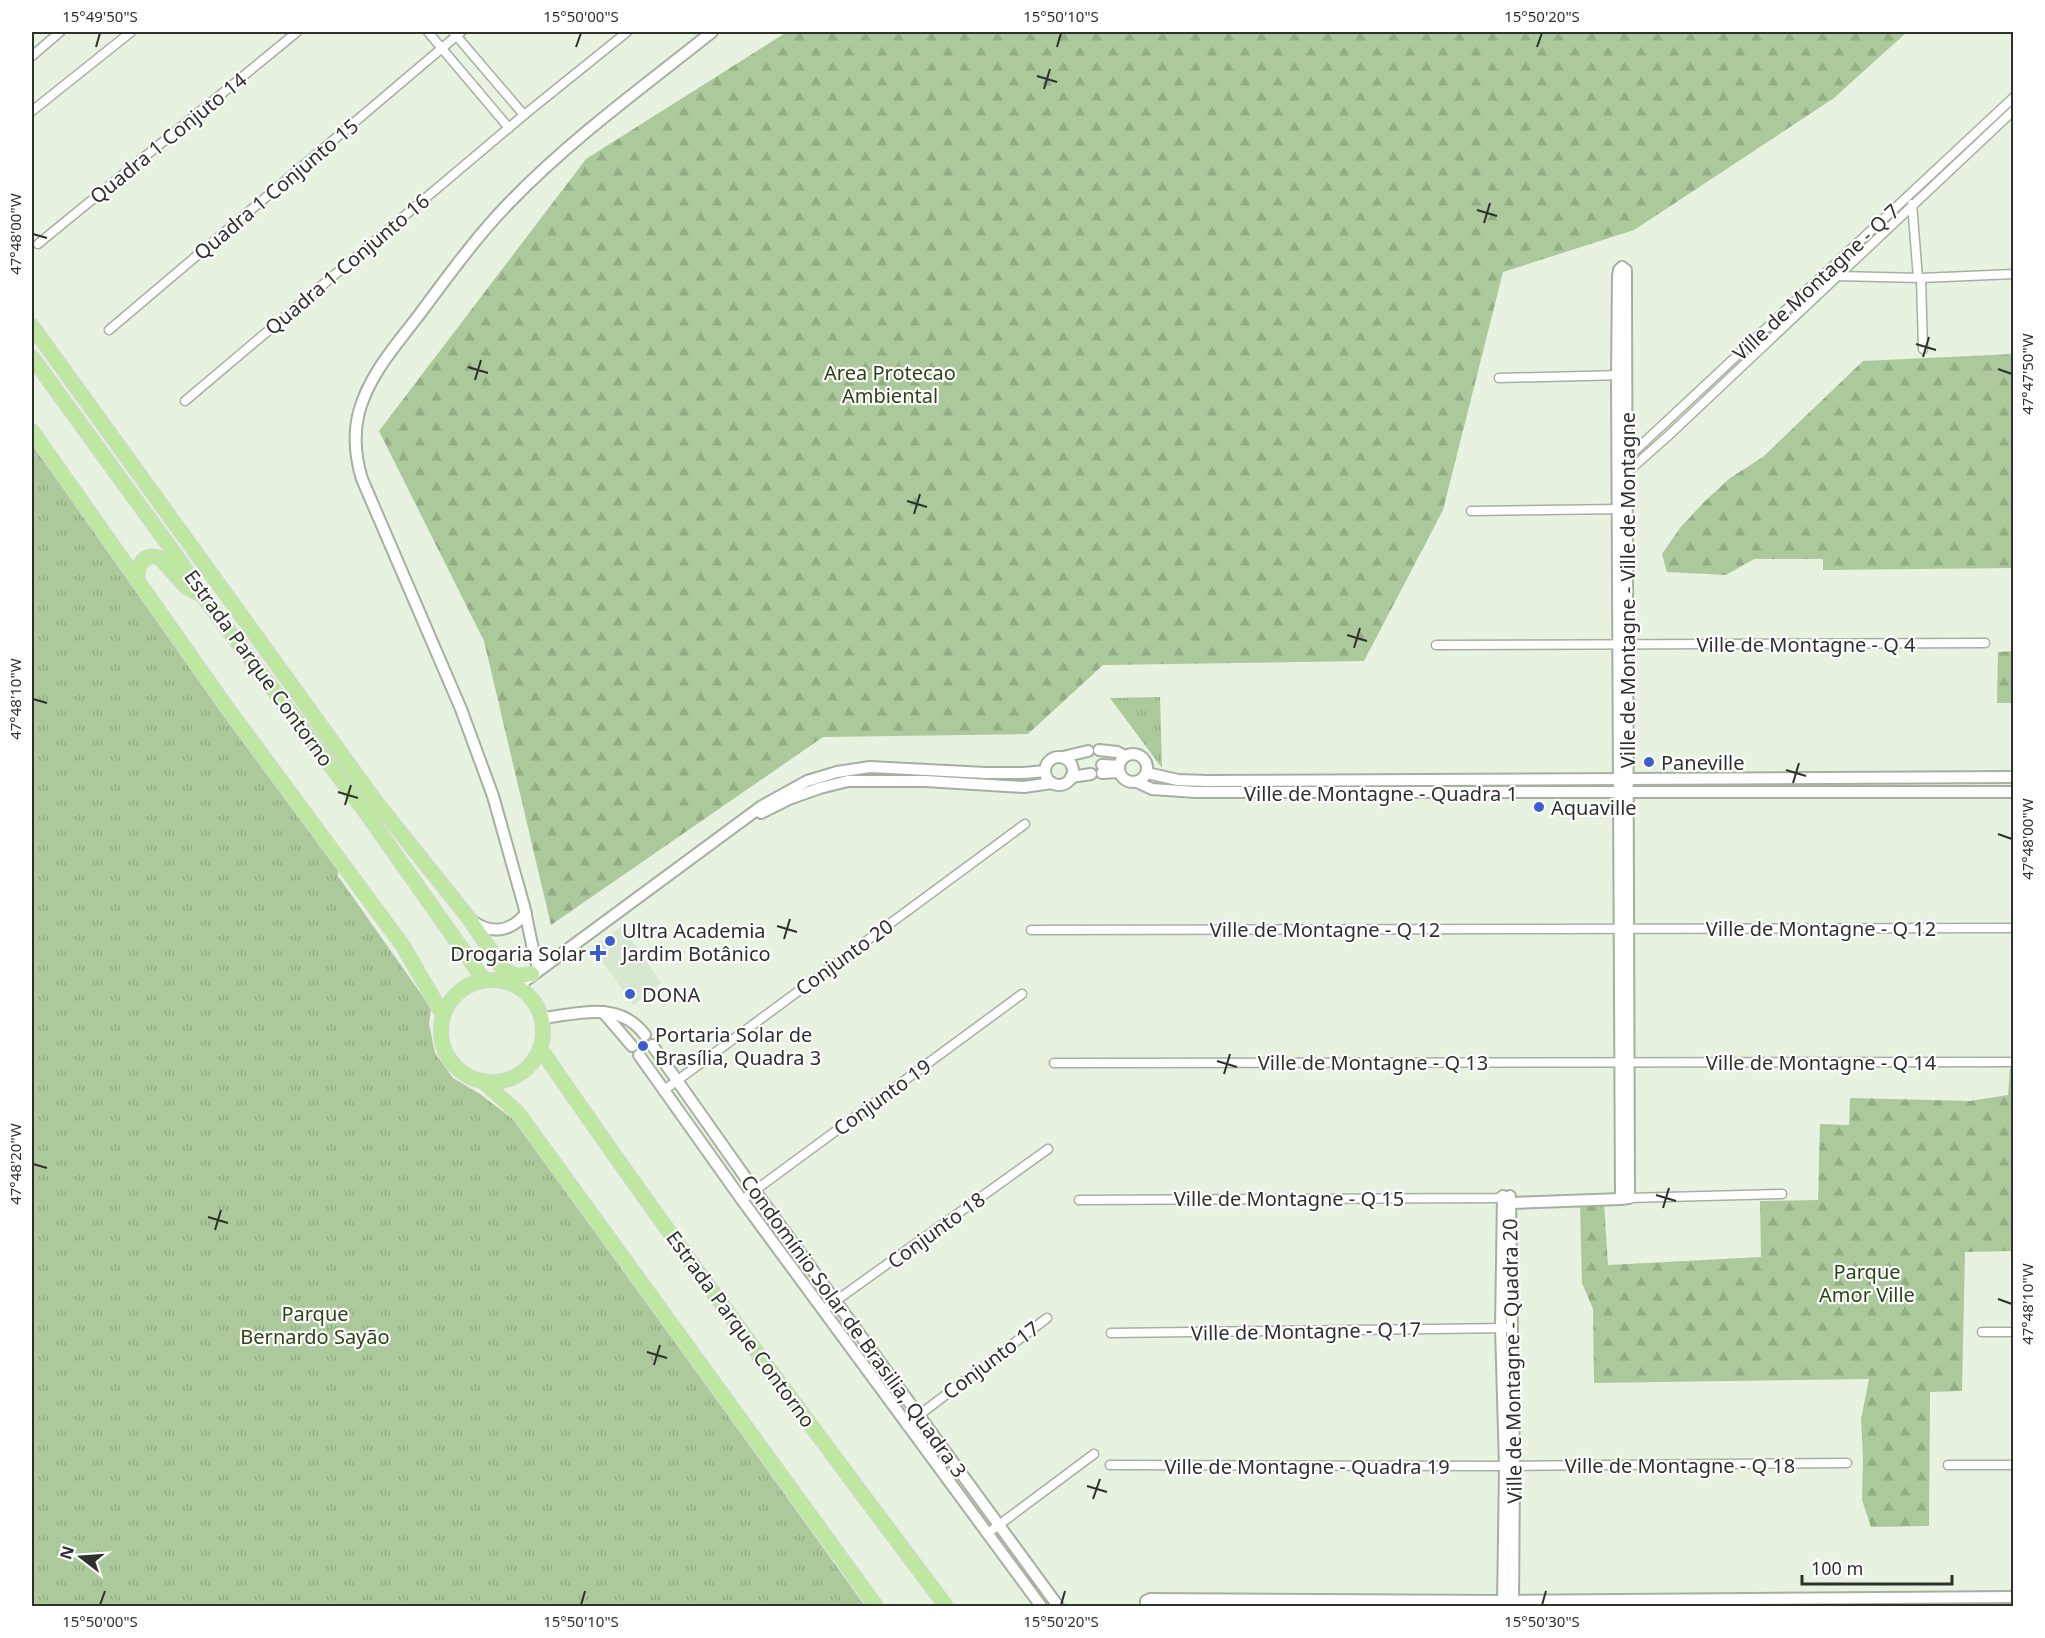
<svg xmlns="http://www.w3.org/2000/svg" width="2045" height="1638" viewBox="0 0 2045 1638" font-family="'Noto Sans',sans-serif">
<style>
.built{fill:#d8e7d0}
.forest{fill:url(#forest-firs)}
.park{fill:url(#park-tufts)}
.lines{fill:none;stroke-linecap:round;stroke-linejoin:round}
.minor-casing{stroke:#a6b0a0;stroke-width:11}
.tertiary-casing{stroke:#a6b0a0;stroke-width:14}
.primary-casing{stroke:#d5d6d4;stroke-width:16}
.minor{stroke:#fff;stroke-width:8}
.tertiary{stroke:#fff;stroke-width:10}
.primary{stroke:#bee8a2;stroke-width:14}
.ticks{fill:none;stroke:#2d312a;stroke-width:2}
.poi-dot{fill:#3b5dcf;stroke:#fff;stroke-width:2}
.labels{text-anchor:middle;dominant-baseline:central;stroke-width:4.5;stroke-linejoin:round;paint-order:stroke}
.street-label{font-size:20px;fill:#2d312a;stroke:#fff}
.park-label{font-size:20px;fill:#284512;stroke:#fff}
.poi-label{font-size:20px;fill:#2d312a;stroke:#fff;text-anchor:start}
.neatline{fill:none;stroke:#2d312a;stroke-width:2}
.ticks-label{font-size:15px;text-anchor:middle;fill:#2d312a}
</style>
<defs>
<pattern id="forest-firs" width="22" height="20" patternUnits="userSpaceOnUse" patternTransform="scale(1.5)"><rect width="22" height="20" fill="#abc99a"/><path d="M5 1l3.5 6h-7zM16 11l3.5 6h-7z" fill="#93ad85"/></pattern>
<pattern id="park-tufts" width="24" height="20" patternUnits="userSpaceOnUse" patternTransform="scale(1.5)"><rect width="24" height="20" fill="#abc99a"/><path d="M3 7l-1-3M5 7V3M7 7l1-3M15 17l-1-3M17 17v-4M19 17l1-3" fill="none" stroke="#93ad85"/></pattern>
</defs>
<rect width="100%" height="100%" fill="#e7f2e1"/>
<path class="built" d="M622,926L661,983L634,1005L592,948Z"/>
<g class="forest">
<path d="M787,32H1907L1834,98L1634,230L1503,272L1443,510L1364,661L1103,665L1028,734L823,737L551,925L484,641L379,431L586,159Z"/>
<path d="M2013,354V568L1823,570V559H1754L1726,575L1667,572L1662,554L1680,528L1703,503L1730,478L1763,457L1863,361Z"/>
<path d="M2013,651V703H1997L1998,652Z"/>
<path d="M2010,1068H2013V1251L1965,1252L1962,1391L1930,1392L1929,1526L1871,1527L1862,1500L1863,1458L1861,1419L1869,1379L1594,1383L1593,1309L1582,1283L1580,1203L1604,1202L1608,1265L1761,1257L1760,1201L1818,1200L1820,1124L1849,1125L1850,1098L1970,1101L2008,1095Z"/>
</g>
<g class="park">
<path d="M32,445L337,856L338,876L431,1008L429,1024L435,1053L453,1078L480,1094L518,1123L865,1606H32Z"/>
<path d="M1160,697L1162,768L1110,698Z"/>
</g>
<g class="lines">
<defs>
<g id="minor">
<path d="M428,32L509,128"/>
<path d="M454,33L524,115"/>
<path d="M32,56L60,32"/>
<path d="M32,111L131,32"/>
<path d="M1912,204L1918,278"/>
<path d="M38,244L297,32"/>
<path d="M1837,276L1921,278L2014,274"/>
<path d="M1921,278L1923,349"/>
<path d="M109,330L461,32"/>
<path d="M1499,378L1623,375"/>
<path d="M185,401L524,115L627,32"/>
<path d="M1624,461L2014,97"/>
<path d="M1623,476L1668,436L2014,110"/>
<path d="M1471,511L1623,509"/>
<path d="M1436,645L1985,643"/>
<path d="M1031,930L2014,928"/>
<path d="M1054,1063L2014,1062"/>
<path d="M663,1091L1025,824"/>
<path d="M1629,1198L1782,1194"/>
<path d="M742,1200L1022,994"/>
<path d="M1079,1200L1498,1198L1502,1196"/>
<path d="M823,1310L1048,1149"/>
<path d="M1982,1332H2014"/>
<path d="M1111,1333L1511,1328"/>
<path d="M906,1425L1047,1318"/>
<path d="M1110,1465L1505,1466L1847,1463"/>
<path d="M1948,1465H2014"/>
<path d="M988,1533L1094,1454"/>
</g>
<g id="tertiary">
<path d="M1099,750L1117,752L1125,756"/>
<circle cx="1133" cy="768" r="14"/>
<path d="M1063,757L1088,751"/>
<circle cx="1059" cy="771" r="14"/>
<path d="M1102,765L1119,766"/>
<path d="M1102,773L1119,772"/>
<path d="M1147,773L1178,780L1207,781L2014,777"/>
<path d="M1071,777L1091,774"/>
<path d="M1137,782L1152,789L1196,792H2014"/>
<path d="M761,813L789,799L820,788L848,781H925L1024,787L1052,783"/>
<path d="M471,920C491,935 511,932 526,913"/>
<path d="M539,969L535,959L524,906L493,796L461,709L362,479C355,456 353,435 359,412C369,375 396,345 419,315C448,276 476,237 510,202C571,139 644,86 712,32"/>
<path d="M518,986L762,806L807,781L837,772L870,767L985,773H1024L1045,771"/>
<path d="M603,1012L632,1046"/>
<path d="M542,1018C579,1014 619,1000 645,1035"/>
<path d="M652,1045L755,1191L1058,1606"/>
<path d="M639,1055L742,1200L1041,1606"/>
<path d="M1503,1196L1501,1328L1505,1466L1503,1606"/>
<path d="M1510,1196L1514,1466L1513,1606"/>
<path d="M1503,1201L1510,1203L1621,1199L1629,1198L1626,292V270L1622,267L1619,270L1618,276L1617,376L1621,1199"/>
<path d="M1146,1606V1601L1150,1599L1503,1601L2014,1597"/>
</g>
<g id="primary">
<path d="M32,326L384,813"/>
<path d="M32,357L180,561L202,595L364,810L484,980"/>
<path d="M32,431L228,709L403,946L443,1015"/>
<path d="M137,580C138,566 142,552 160,558L186,587L200,594"/>
<path d="M380,807L468,917L504,970L518,976L532,974"/>
<circle cx="492" cy="1031" r="51"/>
<path d="M540,1048C670,1238 808,1422 946,1606"/>
<path d="M484,1082L518,1113L876,1606"/>
</g>
</defs>
<use href="#minor" class="minor-casing"/>
<use href="#tertiary" class="tertiary-casing"/>
<use href="#primary" class="primary-casing"/>
<use href="#minor" class="minor"/>
<use href="#tertiary" class="tertiary"/>
<use href="#primary" class="primary"/>
</g>
<path class="ticks" d="M96,47L100,33M576,47L581,33M1057,47L1061,33M1537,47L1542,33M1037,76L1057,82M1044,89L1050,69M1477,210L1497,216M1484,223L1490,203M33,234L47,238M1916,344L1936,350M1923,357L1929,337M468,367L488,373M1998,369L2012,374M475,380L481,360M907,501L927,507M914,514L920,494M1347,635L1367,641M1354,648L1360,628M33,699L47,703M1786,770L1806,776M1793,783L1799,763M338,792L358,798M345,805L351,785M1998,834L2012,839M777,926L797,932M784,939L790,919M1217,1061L1237,1067M1224,1074L1230,1054M33,1164L47,1168M1656,1195L1676,1201M1663,1208L1669,1188M208,1217L228,1223M215,1230L221,1210M1998,1299L2012,1304M647,1352L667,1358M654,1365L660,1345M1087,1486L1107,1492M1093,1499L1100,1479M100,1605L105,1591M581,1605L585,1591M1061,1605L1065,1591M1542,1605L1546,1591"/>
<g class="poi-dot">
<circle cx="1649" cy="762" r="6"/>
<circle cx="1539" cy="807" r="6"/>
<circle cx="610" cy="941" r="6"/>
<path d="M595 944h6v6h6v6h-6v6h-6v-6h-6v-6h6z"/>
<circle cx="630" cy="994" r="6"/>
<circle cx="643" cy="1046" r="6"/>
</g>
<g class="labels">
<g class="street-label">
<text transform="translate(168 138) rotate(-39)">Quadra 1 Conjuto 14</text>
<text transform="translate(276 189) rotate(-40)">Quadra 1 Conjunto 15</text>
<text transform="translate(347 264) rotate(-40)">Quadra 1 Conjunto 16</text>
<text transform="translate(1816 282) rotate(-43)">Ville de Montagne - Q 7</text>
<text transform="translate(1627 590) rotate(-90)">Ville de Montagne - Ville de Montagne</text>
<text x="1806" y="644">Ville de Montagne - Q 4</text>
<text transform="translate(259 668) rotate(54)">Estrada Parque Contorno</text>
<text x="1381" y="793">Ville de Montagne - Quadra 1</text>
<text x="1821" y="928">Ville de Montagne - Q 12</text>
<text x="1325" y="929">Ville de Montagne - Q 12</text>
<text transform="translate(844 957) rotate(-36)">Conjunto 20</text>
<text x="1373" y="1062">Ville de Montagne - Q 13</text>
<text x="1821" y="1062">Ville de Montagne - Q 14</text>
<text transform="translate(882 1097) rotate(-36)">Conjunto 19</text>
<text x="1289" y="1198">Ville de Montagne - Q 15</text>
<text transform="translate(936 1230) rotate(-36)">Conjunto 18</text>
<text transform="translate(854 1326) rotate(54)">Condomínio Solar de Brasilia, Quadra 3</text>
<text transform="translate(741 1329) rotate(54)">Estrada Parque Contorno</text>
<text transform="translate(1306 1331) rotate(-1)">Ville de Montagne - Q 17</text>
<text transform="translate(991 1360) rotate(-37)">Conjunto 17</text>
<text transform="translate(1512 1361) rotate(-91)">Ville de Montagne - Quadra 20</text>
<text x="1680" y="1465">Ville de Montagne - Q 18</text>
<text x="1307" y="1466">Ville de Montagne - Quadra 19</text>
</g>
<g class="park-label">
<text x="890" y="372">Area Protecao<tspan x="890" dy="23">Ambiental</tspan></text>
<text x="1867" y="1271">Parque<tspan x="1867" dy="23">Amor Ville</tspan></text>
<text x="315" y="1313">Parque<tspan x="315" dy="23">Bernardo Sayão</tspan></text>
</g>
<g class="poi-label">
<text x="1661" y="762">Paneville</text>
<text x="1551" y="807">Aquaville</text>
<text x="622" y="930">Ultra Academia<tspan x="622" dy="23">Jardim Botânico</tspan></text>
<text x="586" y="953" text-anchor="end">Drogaria Solar</text>
<text x="642" y="994">DONA</text>
<text x="655" y="1034">Portaria Solar de<tspan x="655" dy="23">Brasília, Quadra 3</tspan></text>
</g>
</g>
<rect width="2045" height="1638" fill="none" stroke="#ffffff" stroke-width="66"/>
<g transform="translate(81 1557) rotate(287)" stroke="#ffffff" stroke-width="4.5" paint-order="stroke">
<path d="M0-4.5L10 22L0 15L-10 22Z" fill="#2d312a"/>
<text y="-9" font-size="16" font-weight="bold" text-anchor="middle" fill="#2d312a">N</text>
</g>
<path d="M1802 1575v9h150v-9" fill="none" stroke="#2d312a" stroke-width="3"/>
<text x="1811" y="1575" font-size="18" fill="#2d312a" stroke="#ffffff" stroke-width="4.5" paint-order="stroke">100 m</text>
<rect x="33" y="33" width="1979" height="1572" class="neatline"/>
<g class="ticks-label">
<text x="100" y="22">15°49'50"S</text>
<text x="581" y="22">15°50'00"S</text>
<text x="1061" y="22">15°50'10"S</text>
<text x="1542" y="22">15°50'20"S</text>
<text transform="translate(16 234) rotate(-90)" y="5">47°48'00"W</text>
<text transform="translate(2028 374) rotate(-90)" y="5">47°47'50"W</text>
<text transform="translate(16 699) rotate(-90)" y="5">47°48'10"W</text>
<text transform="translate(2028 839) rotate(-90)" y="5">47°48'00"W</text>
<text transform="translate(16 1164) rotate(-90)" y="5">47°48'20"W</text>
<text transform="translate(2028 1304) rotate(-90)" y="5">47°48'10"W</text>
<text x="100" y="1627">15°50'00"S</text>
<text x="581" y="1627">15°50'10"S</text>
<text x="1061" y="1627">15°50'20"S</text>
<text x="1542" y="1627">15°50'30"S</text>
</g>
</svg>
